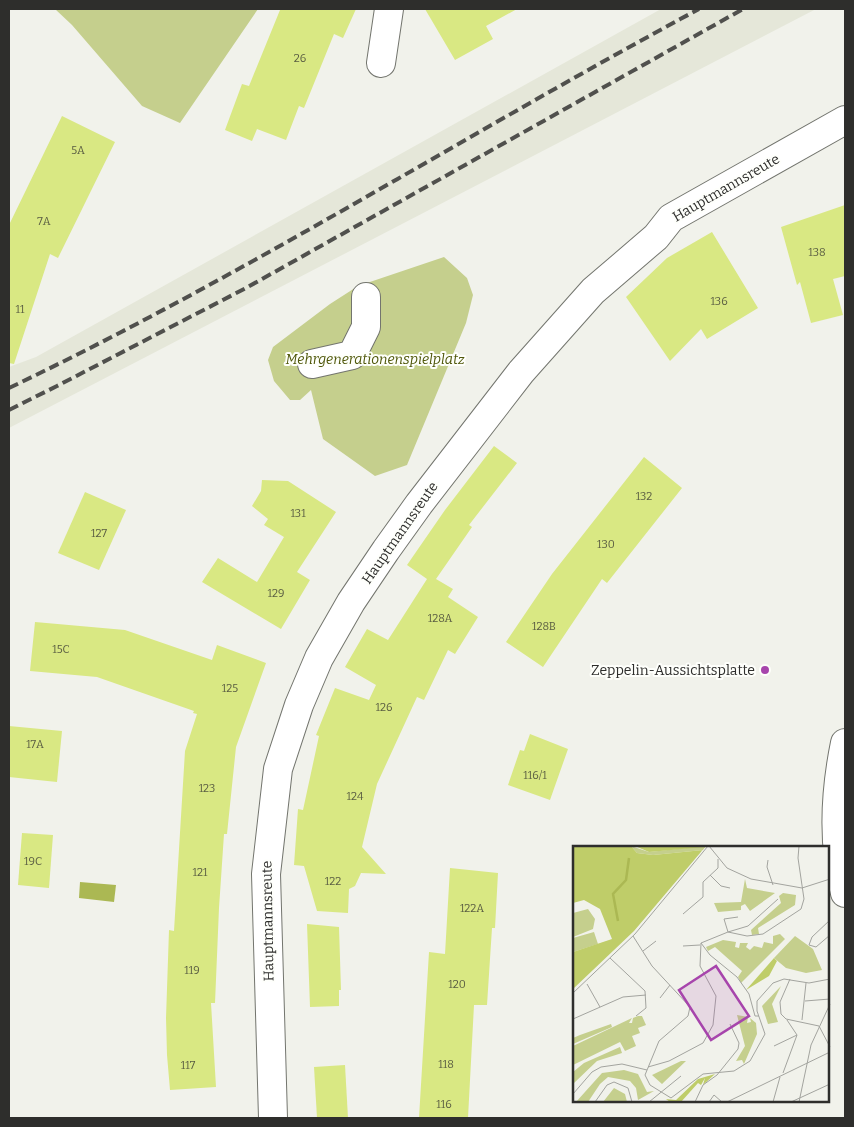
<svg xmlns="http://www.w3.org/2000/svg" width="854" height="1127" viewBox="0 0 854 1127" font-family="Bitter,serif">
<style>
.built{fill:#e5e7d9}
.green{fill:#c5cf8d}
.water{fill:#abb853}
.building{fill:#d9e883}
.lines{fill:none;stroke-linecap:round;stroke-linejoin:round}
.minor-casing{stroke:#73756e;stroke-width:30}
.minor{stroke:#fff;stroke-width:28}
.rail{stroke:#50504d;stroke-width:4;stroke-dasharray:10 5;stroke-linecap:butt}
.poi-dot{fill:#a745ac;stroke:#fefffb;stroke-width:2}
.labels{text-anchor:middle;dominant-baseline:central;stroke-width:4;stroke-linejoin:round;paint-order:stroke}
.number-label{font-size:11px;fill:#595c42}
.street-label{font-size:14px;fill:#2e2e2c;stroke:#fefffb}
.park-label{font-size:14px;font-style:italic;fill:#4f570a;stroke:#fefffb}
.poi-label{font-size:14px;fill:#2e2e2c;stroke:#fefffb;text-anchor:end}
.inset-river{fill:none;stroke:#abb853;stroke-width:2.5}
.inset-road{fill:none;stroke:#a3a49f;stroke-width:1}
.view{fill:#a745ac;fill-opacity:0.15;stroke:#a745ac;stroke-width:2.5}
.inset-edge{fill:none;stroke:#2e2e2c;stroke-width:2.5}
</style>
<rect width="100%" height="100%" fill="#f1f2eb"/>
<path class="built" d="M661,9H816L9,428V367L36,357Z"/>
<g class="green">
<path d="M55,9H258L180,123L142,106L72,25Z"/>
<path d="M444,257L467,278L473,295L466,323L407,465L375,476L323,439L311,390L300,400H290L274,381L268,360L273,347L330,304L358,286Z"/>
</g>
<path class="water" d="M80,882L116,885L114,902L79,898Z"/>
<g class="building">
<path d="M277,9H356L343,38L334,34L304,108L299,106L286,140L257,129L252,141L225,130L242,84L249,86L280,10Z"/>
<path d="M425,9H517L486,26L493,39L455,60Z"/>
<path d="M62,116L115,142L58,258L50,254L14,364L9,363V225Z"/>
<path d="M845,205V276L833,279L843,315L811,323L800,282L797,285L781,227Z"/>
<path d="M712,232L758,308L707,339L701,329L670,361L626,297L667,258Z"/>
<path d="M494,446L517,463L469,525L472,527L436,579L453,589L448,597L478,617L455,654L448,650L424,700L417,697L377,784L362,847L386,874L361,873L355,886L349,889L348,913L317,911L304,866L294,865L298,809L303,810L319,736L316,735L335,688L369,700L376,685L345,667L367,629L388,640L427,579L407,565L445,510Z"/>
<path d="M644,457L682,488L607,583L602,579L543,667L506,642L552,574Z"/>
<path d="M262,480L288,481L336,512L297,572L310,580L281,629L202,582L218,558L257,582L284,537L264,525L268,519L252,506L261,491Z"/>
<path d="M85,492L126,510L99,570L58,553Z"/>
<path d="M35,622L125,630L212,660L217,645L266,663L236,747L227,834H224L219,908L215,1003H211L216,1087L170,1090L167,1055L166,1018L169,930L174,931L185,751L197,714L193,713L194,711L97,677L30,671Z"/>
<path d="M9,726L62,731L57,782L9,777Z"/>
<path d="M530,734L568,749L550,800L508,785L520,750L524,751Z"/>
<path d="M22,833L53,835L49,888L18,885Z"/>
<path d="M450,868L498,873L495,928H492L487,1005H474L468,1118H419L429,952L445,954Z"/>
<path d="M307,924L339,927L341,990H339V1006L310,1007Z"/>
<path d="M345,1065L348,1118H317L314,1067Z"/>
</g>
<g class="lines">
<defs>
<g id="minor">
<path d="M381,63L389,9"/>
<path d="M312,364L352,355L366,327V297"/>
<path d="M845,743C835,792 832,843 845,893"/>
<path d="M273,1118L266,874L278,769L299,705L319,658L351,602L386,550L419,504L521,372L593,291L656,237L671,218L845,120"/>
</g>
</defs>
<use href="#minor" class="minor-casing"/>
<use href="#minor" class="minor"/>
<g class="rail">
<path d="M9,388C246,275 468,133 699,9"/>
<path d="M9,410L57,386L246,288L743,9"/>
</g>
</g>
<circle class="poi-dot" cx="765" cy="670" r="5"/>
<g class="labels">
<g class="number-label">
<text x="300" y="58">26</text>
<text x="78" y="150">5A</text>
<text x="44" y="221">7A</text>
<text x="817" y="252">138</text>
<text x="719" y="301">136</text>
<text x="20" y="309">11</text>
<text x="644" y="496">132</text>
<text x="298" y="513">131</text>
<text x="99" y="533">127</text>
<text x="606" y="544">130</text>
<text x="276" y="593">129</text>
<text x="440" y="618">128A</text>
<text x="544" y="626">128B</text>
<text x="61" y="649">15C</text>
<text x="230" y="688">125</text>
<text x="384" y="707">126</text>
<text x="35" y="744">17A</text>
<text x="535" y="775">116/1</text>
<text x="207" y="788">123</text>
<text x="355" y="796">124</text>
<text x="33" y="861">19C</text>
<text x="200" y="872">121</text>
<text x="333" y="881">122</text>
<text x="472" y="908">122A</text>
<text x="192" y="970">119</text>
<text x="457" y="984">120</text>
<text x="446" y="1064">118</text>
<text x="188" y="1065">117</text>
<text x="444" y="1104">116</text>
</g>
<g class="street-label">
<text transform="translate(726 188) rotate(-30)">Hauptmannsreute</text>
<text transform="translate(400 533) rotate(-55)">Hauptmannsreute</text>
<text transform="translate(268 921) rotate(-91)">Hauptmannsreute</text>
</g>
<g class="park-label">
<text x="375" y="359">Mehrgenerationenspielplatz</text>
</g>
<g class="poi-label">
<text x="755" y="670">Zeppelin-Aussichtsplatte</text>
</g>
</g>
<g transform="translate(573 846)">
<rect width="256" height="256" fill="#f1f2eb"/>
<path d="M58,0L76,6L132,0L130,4L80,9L64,7ZM172,33L174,42L202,47L177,65L172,58L168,60V64L145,66L141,57L168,56ZM210,47L223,49L222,59L185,82L186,88L179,89L178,84L208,57L206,50ZM15,63L22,73L20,83L0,91V67ZM21,86L25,98L0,106V92ZM207,88L212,93L168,137L165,131L169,125L142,101L135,105L133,101L150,94L163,96L162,101L166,102L167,97H175L173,101L177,104L181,100L189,102L191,96L200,98V90ZM222,90L240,103L249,124L233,127L213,122L201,112ZM208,140L199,158L205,176L195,178L189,160ZM164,169L175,171L174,177L178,176L177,172L183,177L184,188L171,218L169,214L163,215L172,200ZM65,170H69L73,179L65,182L67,187L59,190L63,200L52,205L47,196L0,219V200L59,172L56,177H59L60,172ZM38,178L39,181L0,198V192L7,189ZM47,201L49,207L24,215L0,238V226L11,217ZM108,215H113L89,238L79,229ZM51,224L65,228L74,246L81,245L65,254L63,242L57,235L35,231L27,238L15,256H3L29,227ZM41,242L52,248L54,256H30Z" fill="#c5cf8d"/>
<path d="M0,0H58L64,7L80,9L130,4L131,1L76,6L62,0H133L61,85L0,143V106L39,93L27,63L11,54L0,57ZM201,112L204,115L196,130L173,144ZM142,228L130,239L132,232L128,239L125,237L108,256H97L93,253L103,254L125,233Z" fill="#bfcd69"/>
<path class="inset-river" d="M45,75L40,48L53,34L56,12"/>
<path class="inset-road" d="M136,0L154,22L178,33L229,42L257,33M152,0H181M195,14L194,21L200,39M137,29L148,40L157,42M110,68L130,51V36L145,22V13M165,71L151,73L155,86L175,80L205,53M257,74L239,91L236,99L243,101L257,89M60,90L79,120L117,161L115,170L86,195L72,229L77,239L98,252L130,228L161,225L177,215L192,188L184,165V155L200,137L211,133L236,137L257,133M128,97L137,109L164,131L176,148L182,170H186M110,100L127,99M70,105L83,95M37,112L72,145L73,162L63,170M217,133L207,156L208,168L213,173L246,180M14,138L27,161M0,147L62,88L135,0M87,152L97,139M232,155L257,153M0,173L50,151L73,149M229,174L233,137M246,180L257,201M201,200L224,189M75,221L96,215L130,197L140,179L143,150L127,120L128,97L155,86L174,90L190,88L228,63L231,53L225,12L226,0M210,227L224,189L214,174M0,248L19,226L28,221L49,218L74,224M22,256L34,239L41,236L55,242L59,256M76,256L108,230M122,256L130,239L144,229L165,203L166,197L157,178M136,256L141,249L149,256M154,256L257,206M200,256L207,231M218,256L257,238M226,256L238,199L257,158"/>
<path class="view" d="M143,120L176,170L138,194L106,144Z"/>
<rect width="256" height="256" class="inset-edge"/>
</g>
<rect width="854" height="1127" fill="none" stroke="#2e2e2c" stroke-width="20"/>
</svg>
